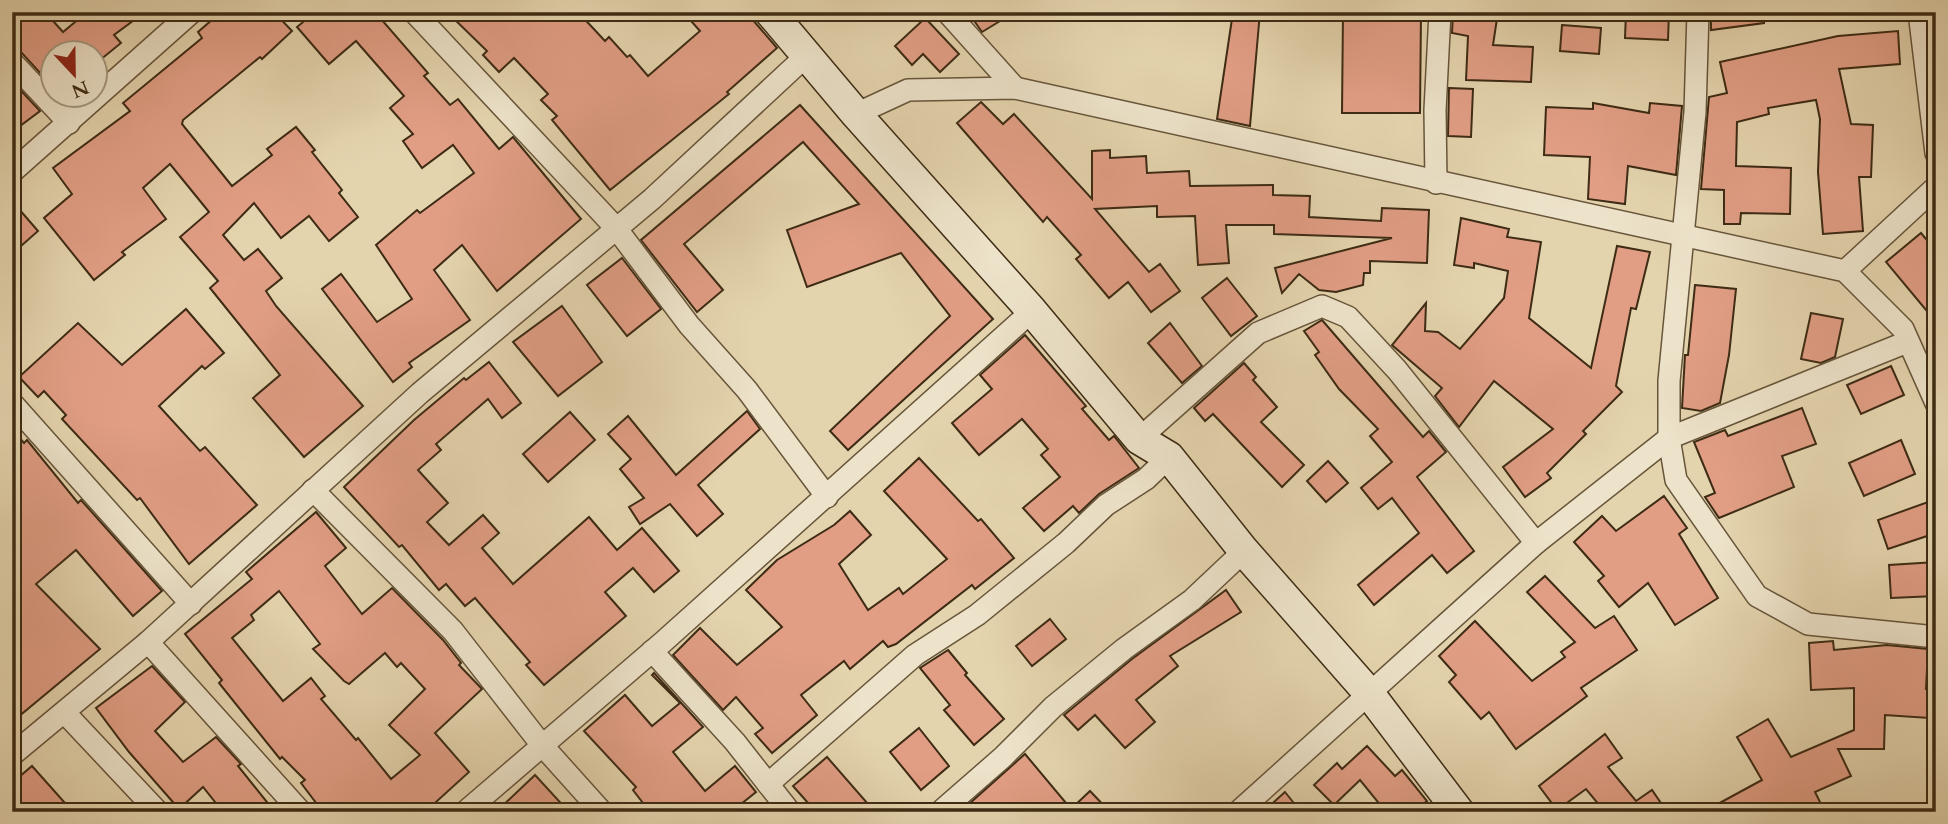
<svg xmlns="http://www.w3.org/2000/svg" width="1948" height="824" viewBox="0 0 1948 824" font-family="Cardo,serif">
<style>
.building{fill:#e19e85;stroke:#3d2b14;stroke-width:2;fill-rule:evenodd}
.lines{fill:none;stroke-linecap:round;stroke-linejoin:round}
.street-casing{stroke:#67553a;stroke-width:24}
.secondary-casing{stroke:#3d2b14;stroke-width:33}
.street{stroke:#ede3ca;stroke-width:21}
.secondary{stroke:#ede3ca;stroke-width:30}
</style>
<rect width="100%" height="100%" fill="#e4d4ae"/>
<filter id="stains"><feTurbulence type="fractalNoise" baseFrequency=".00286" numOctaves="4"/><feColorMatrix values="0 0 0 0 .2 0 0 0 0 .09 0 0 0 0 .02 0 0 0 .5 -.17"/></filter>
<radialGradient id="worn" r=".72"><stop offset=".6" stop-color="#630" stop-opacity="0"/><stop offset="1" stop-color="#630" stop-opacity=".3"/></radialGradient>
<g class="building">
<path d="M12,12H45L63,32L87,12H145L114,35L121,43L94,65V52H52V86L22,53L12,49Z"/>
<path d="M221,12H274L292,31L262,59L260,57L183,120L182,124L232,186L272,155L267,149L296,127L315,150L312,152L342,190L339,193L358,217L329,241L309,216L281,238L254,203L223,235L244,260L258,249L282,278L266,291L276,306L363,406L304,457L253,398L280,375L210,288L218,281L180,237L209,212L170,164L143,188L166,219L122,252L125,255L94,280L44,218L72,194L53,168L130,111L123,103L202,38L198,32Z"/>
<path d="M315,12H375L428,73L424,76L450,105L458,99L499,149L513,137L581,219L497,291L462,245L434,270L470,320L409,363L412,367L393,382L322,289L341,274L377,322L412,299L376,245L417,210L420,213L474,173L453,145L422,168L403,141L413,134L390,108L404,96L356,41L329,64L297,27Z"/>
<path d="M447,12H578L605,41L609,37L627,57L630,55L648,76L700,31L683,12H746L777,48L727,92L729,94L610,190L552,120L557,116L541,100L548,94L514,58L499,72L483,55L487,51Z"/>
<path d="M968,12H1015L982,32Z"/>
<path d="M1233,12H1260L1250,126L1217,119Z"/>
<path d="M1343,12H1421L1420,113H1342Z"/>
<path d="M1453,12H1498L1493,45L1533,47L1531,82L1466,80L1468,36L1452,33Z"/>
<path d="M1626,12H1669L1668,40L1625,38Z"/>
<path d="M1711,12H1764V23L1711,30Z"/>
<path d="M922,21H928L959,54L940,72L923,54L912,65L895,46Z"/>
<path d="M1562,25L1601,28L1599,54L1560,51Z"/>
<path d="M1898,31L1900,64L1839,69L1851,124L1873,125L1871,177H1859L1863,231L1823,234L1818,172L1820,119L1816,100L1768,108L1769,114L1737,122L1736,166L1791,168L1790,214L1741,213L1740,224H1724V190L1701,189L1709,97L1727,93L1720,62L1838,36Z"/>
<path d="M12,81L40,111L12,132Z"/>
<path d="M1449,88L1473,89L1471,137L1448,136Z"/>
<path d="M981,102L1003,124L1014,114L1092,199V151L1110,150V158L1146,156L1147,173L1189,171L1190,186L1273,185V195L1310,196L1309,217L1381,221L1382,208L1429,210L1427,263L1370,261V273H1364L1363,285L1336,292L1319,290L1299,274L1282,293L1275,268L1392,238L1274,234V225H1226L1229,263L1198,265L1195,216L1157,217V206L1095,209L1149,272L1160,264L1180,291L1151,312L1128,282L1109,298L1076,259L1081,255L1047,217L1043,222L957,123Z"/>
<path d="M1593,103L1649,113L1650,103L1682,106L1676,175L1628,166L1625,204L1588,199L1590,157L1544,155L1546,107L1593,109Z"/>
<path d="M800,105L993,319L848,450L830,431L950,316L901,253L807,287L787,230L859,204L803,142L684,244L723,290L697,312L641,240Z"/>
<path d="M12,201L38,231L12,254Z"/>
<path d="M1461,218L1509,229L1507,237L1541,242L1529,318L1591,368L1617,246L1650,252L1636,309L1631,308L1616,386L1622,392L1583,431L1586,434L1547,473L1551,478L1525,497L1503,467L1553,429L1494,381L1459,427L1435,396L1442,388L1392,345L1426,303L1425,331L1438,332L1460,349L1504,298L1508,271L1474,263V268L1454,265Z"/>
<path d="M1921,233L1936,251V322L1886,262Z"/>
<path d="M622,258L661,309L627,336L587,285Z"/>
<path d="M1227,278L1257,316L1231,336L1202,298Z"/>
<path d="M1695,285L1736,289L1729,355L1720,403L1701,411L1682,408L1685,355H1688Z"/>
<path d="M562,306L602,362L558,396L513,342Z"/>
<path d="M186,309L224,353L205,369L202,366L159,406L200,451L205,447L257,505L189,564L140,498L137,500L62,419L66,415L44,391L38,397L19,377L78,323L122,365Z"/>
<path d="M1811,313L1843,319L1835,357L1821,363L1801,359Z"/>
<path d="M1322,320L1423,437L1429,431L1446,452L1417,477L1474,551L1447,573L1432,555L1374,605L1358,585L1419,533L1392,498L1378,509L1361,488L1392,462L1370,436L1378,429L1339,389L1315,355L1319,352L1304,331Z"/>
<path d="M1170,323L1202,366L1182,383L1148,343Z"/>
<path d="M1025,335L1086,406L1082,409L1109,440L1114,436L1139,468L1099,494L1079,513L1073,506L1044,531L1023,508L1060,477L1041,455L1048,449L1022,419L979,455L952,423L992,389L980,375Z"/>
<path d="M489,362L521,403L502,418L488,399L436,444L441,450L418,470L448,503L427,522L449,545L483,515L499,533L482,548L513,584L589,517L617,550L642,528L679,571L654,592L633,568L605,592L626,616L544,685L526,665L530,662L475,598L465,606L446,584L439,590L402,545L399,547L344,487L414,420L464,378L466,380Z"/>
<path d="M1244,363L1256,377L1253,380L1277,407L1261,422L1304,465L1282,487L1213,414L1205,421L1194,408Z"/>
<path d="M1891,366L1904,395L1861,414L1847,385Z"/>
<path d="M1802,408L1816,444L1782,456L1794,487L1719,518L1705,497L1715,493L1694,442L1725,430L1728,436Z"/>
<path d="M747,411L760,429L698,485L723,514L697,536L670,504L640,524L629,507L644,498L620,469L631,459L608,434L628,416L676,475Z"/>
<path d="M570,412L595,440L548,482L523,454Z"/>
<path d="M12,429L24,443L27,440L78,503L81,500L162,591L133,616L76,550L36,584L100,649L12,722Z"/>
<path d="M1901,440L1915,474L1864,496L1849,463Z"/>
<path d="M919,458L978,521L981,519L1014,558L975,589L972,585L896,644L888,647L883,641L850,669L844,661L801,695L817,715L772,753L755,734L763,728L736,697L723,710L673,655L700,628L737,665L782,627L746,590L777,560L834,525L850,511L871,535L839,564L868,610L899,588L903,594L947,559L884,491Z"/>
<path d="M1328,461L1348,483L1326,502L1307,481Z"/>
<path d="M1664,496L1687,528L1679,534L1718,598L1675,625L1648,583L1619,607L1598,581L1604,576L1574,542L1602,516L1616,531Z"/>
<path d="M1928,502L1936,533L1888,549L1878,520Z"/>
<path d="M316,512L346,548L325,566L362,614L392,588L443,640L461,663L459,665L482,689L435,733L469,772L425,812H323L301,783L305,780L282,757L280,759L219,683L222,680L185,634L252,579L246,572ZM279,591L320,644L313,649L344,681L349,684L385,653L397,667L401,663L425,689L389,725L420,755L391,779L358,738L356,740L321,699L325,696L311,678L283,701L232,638L254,620L251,615Z"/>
<path d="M1936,562V596L1891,598L1889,565Z"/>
<path d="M1545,576L1595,628L1614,616L1637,650L1581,688L1587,696L1516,749L1489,712L1481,719L1449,682L1456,675L1439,656L1475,621L1532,681L1565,657L1561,652L1575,642L1527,592Z"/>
<path d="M1226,590L1241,612L1170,656L1178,666L1136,700L1155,722L1125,748L1095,715L1078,730L1064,715L1132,659Z"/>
<path d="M1050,619L1066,639L1032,666L1016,646Z"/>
<path d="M1833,641L1834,650L1887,645L1928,649L1926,689H1931L1929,718L1885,715L1884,749H1838L1851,776L1815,792L1825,812H1703L1762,780L1737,737L1768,719L1791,757L1854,730V688L1811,690L1809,643Z"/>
<path d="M948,650L967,673L965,675L1004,719L974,745L944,710L950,705L920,668Z"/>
<path d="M152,666L185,702L155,731L183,762L216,737L241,764L238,766L267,802L254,812H223L203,787L179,809L129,752L96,708Z"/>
<path d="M654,673L703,727L673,752L705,791L735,766L756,792L731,812H650L633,790L636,787L584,731L625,695L652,726L680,703L652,675Z"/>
<path d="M919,728L949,766L921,790L890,752Z"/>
<path d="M1605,734L1622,758L1608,767L1636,801L1652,790L1667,812H1605L1586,789L1557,810L1539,786Z"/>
<path d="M1367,746L1395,776L1402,770L1427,801L1413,812H1386L1360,780L1334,805L1314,785L1337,763L1342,769Z"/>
<path d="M1025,754L1071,809L1090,791L1110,812H960Z"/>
<path d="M827,757L875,812H816L793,786Z"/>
<path d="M32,766L73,812H12V783Z"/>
<path d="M535,775L569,812H496Z"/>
<path d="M1285,792L1301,812H1263Z"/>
</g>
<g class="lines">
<defs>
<g id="street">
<path d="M414,12L616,228L689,325L747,390L827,497"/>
<path d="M947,12L1015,88"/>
<path d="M1698,12L1695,112L1669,381V438L1676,480L1757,596L1808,624L1936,637"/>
<path d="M1919,12L1936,153"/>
<path d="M12,62L69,123"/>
<path d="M856,114L908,90L1015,88L1845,271L1903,329L1936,403"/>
<path d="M12,172L192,12"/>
<path d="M1436,183L1435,110L1440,12"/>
<path d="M1845,271L1936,187"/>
<path d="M12,403L191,604"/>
<path d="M1139,439L1258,333L1322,306L1348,317L1397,370L1536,543"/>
<path d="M313,490L453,631L541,744L602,812"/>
<path d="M148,642L301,812"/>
<path d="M652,651L735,742L790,812"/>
<path d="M65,713L158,812"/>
<path d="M12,755L148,642L420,393L652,199L806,56"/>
<path d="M768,784L915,655L977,615L1066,543L1106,505L1146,479L1169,457"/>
<path d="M465,812L663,642L1032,311"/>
<path d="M940,812L1003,757L1053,707L1124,649L1192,600L1244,551"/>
<path d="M1238,812L1536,543L1669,438L1907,342"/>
</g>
<path id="secondary" d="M770,12L856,114L1032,311L1139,439L1169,457L1244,551L1368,692L1459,812"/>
</defs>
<use href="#street" class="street-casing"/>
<use href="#secondary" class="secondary-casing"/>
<use href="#street" class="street"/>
<use href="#secondary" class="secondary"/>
</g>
<rect width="1948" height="824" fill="none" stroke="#e4d4ae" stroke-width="42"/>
<rect x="14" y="14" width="1920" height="796" fill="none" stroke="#3d2b14" stroke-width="3.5"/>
<rect x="21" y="21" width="1906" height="782" fill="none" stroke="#3d2b14" stroke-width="2"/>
<g transform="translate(74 74) rotate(158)"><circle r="33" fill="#ede3ca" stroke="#a79981" stroke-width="2"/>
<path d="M0-5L12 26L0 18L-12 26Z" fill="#8f2418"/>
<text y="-10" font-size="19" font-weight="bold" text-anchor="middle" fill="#3d2b14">N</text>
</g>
<rect width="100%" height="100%" filter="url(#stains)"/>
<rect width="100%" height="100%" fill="url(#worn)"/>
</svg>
